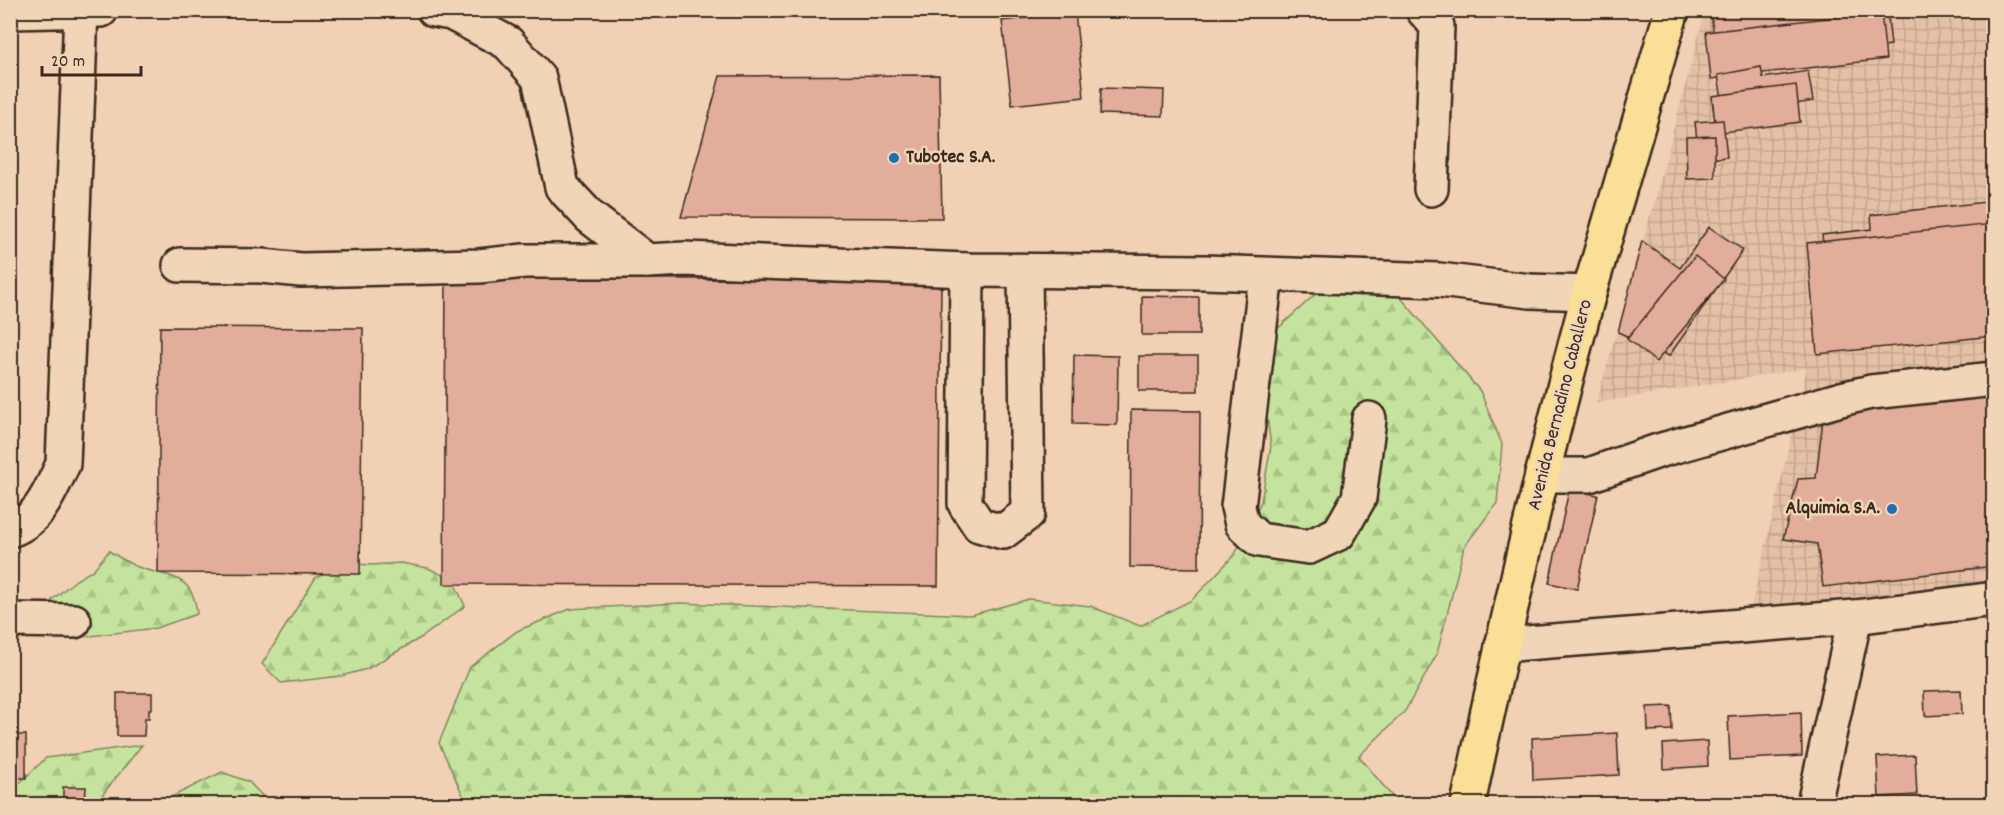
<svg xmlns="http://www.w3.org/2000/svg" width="2004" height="815" viewBox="0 0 2004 815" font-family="Dekko,sans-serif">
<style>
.industrial{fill:url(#industrial-grid)}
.forest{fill:url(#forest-firs);stroke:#80875e;stroke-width:1.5}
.building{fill:#e2ad9c;stroke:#3b2a1e;stroke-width:1.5}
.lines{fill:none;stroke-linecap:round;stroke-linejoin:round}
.minor-casing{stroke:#3b2a1e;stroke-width:38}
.major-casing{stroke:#3b2a1e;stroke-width:38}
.minor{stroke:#f0d5b7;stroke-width:33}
.major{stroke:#fbdf96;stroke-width:33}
.poi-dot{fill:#1f6fb2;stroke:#f0d5b7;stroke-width:2}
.labels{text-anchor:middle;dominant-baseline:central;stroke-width:5;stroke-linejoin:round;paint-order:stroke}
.poi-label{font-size:20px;font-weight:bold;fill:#3b2a1e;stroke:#f0d5b7;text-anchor:start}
.street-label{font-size:20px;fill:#3b2a1e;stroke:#f0d5b7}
</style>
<defs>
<pattern id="industrial-grid" width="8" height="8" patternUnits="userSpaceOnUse" patternTransform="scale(1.5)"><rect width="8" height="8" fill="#e5c0a7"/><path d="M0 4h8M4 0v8" fill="none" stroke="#c5a58f"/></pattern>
<pattern id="forest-firs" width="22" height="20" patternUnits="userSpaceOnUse" patternTransform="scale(1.5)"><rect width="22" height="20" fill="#c4e49d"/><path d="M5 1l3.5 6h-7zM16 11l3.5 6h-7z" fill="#a9c487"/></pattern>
</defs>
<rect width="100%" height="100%" fill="#f1d0b4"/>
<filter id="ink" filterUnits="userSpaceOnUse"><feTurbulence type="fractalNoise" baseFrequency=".0167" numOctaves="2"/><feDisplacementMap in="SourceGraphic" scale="12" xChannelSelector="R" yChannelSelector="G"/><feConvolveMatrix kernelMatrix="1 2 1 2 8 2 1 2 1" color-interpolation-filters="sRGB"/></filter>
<g filter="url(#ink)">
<path class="industrial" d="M1705,11H1993V587L1751,608L1807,368L1596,403L1656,196Z"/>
<g class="forest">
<path d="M1374,266L1480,391L1502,444L1497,503L1464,547L1437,654L1405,711L1359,756L1395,800L1375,804H467L439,743L470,667L517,631L570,609L681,603L971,615L1029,599L1090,606L1140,626L1192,600L1235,554L1261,502L1271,446L1263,388L1272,334L1320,290Z"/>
<path d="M109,551C117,556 125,561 133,565C164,579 193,569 197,614L156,628L82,637L68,632L48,614L52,600L76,580L93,570Z"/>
<path d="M342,563L371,565L401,563L428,568L453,580L465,606L422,637L367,669L341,676L281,683L262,664L316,577Z"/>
<path d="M142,745L95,804H11V791L46,758Z"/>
<path d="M222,772L249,782L270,804H157Z"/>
</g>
<g class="building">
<path d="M1743,10H1887L1891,45L1718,68L1711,15Z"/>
<path d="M1075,12L1084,97L1012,105L1002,21Z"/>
<path d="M1881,12L1886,59L1711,79L1706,32Z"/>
<path d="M1761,67L1763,78L1808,71L1813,101L1752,112L1754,125L1727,130L1724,112L1714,114L1712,100L1722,99L1718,75Z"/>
<path d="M939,75L942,218L681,217L720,76Z"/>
<path d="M1796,85L1800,122L1716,133L1712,96Z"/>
<path d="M1101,88L1164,90L1163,116L1100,114Z"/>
<path d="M1723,120L1727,157L1699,160L1695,122Z"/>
<path d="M1715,136V178L1687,179L1686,137Z"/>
<path d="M1994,201V323L1833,341L1822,235L1872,229L1871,215Z"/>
<path d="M1994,224V336L1817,354L1807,243Z"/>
<path d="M1709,227L1743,250L1669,356L1618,332L1642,241L1680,268Z"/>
<path d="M1695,256L1724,279L1656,362L1627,339Z"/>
<path d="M446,278L941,280L938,586L444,584Z"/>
<path d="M1142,296L1199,297V335H1142Z"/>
<path d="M160,327L363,328L360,574L158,573Z"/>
<path d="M1074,355L1118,356L1117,425L1073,424Z"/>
<rect x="1139" y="356" width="59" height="35"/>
<path d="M1994,389V566L1823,587L1817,544L1783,539L1798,479L1816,478L1824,410Z"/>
<path d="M1131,410L1200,411L1199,568L1130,567Z"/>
<path d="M1569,490L1598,495L1577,589L1549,583Z"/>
<path d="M1961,690L1962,714L1925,716L1924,691Z"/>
<path d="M117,693H152V709H149V718H145L144,736H117Z"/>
<path d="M1671,706L1672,730L1648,731L1647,707Z"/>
<path d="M1801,712L1802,756L1730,760L1728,716Z"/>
<path d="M1993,732L1994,761L1985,760Z"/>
<path d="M1617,733L1619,775L1533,780L1532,738Z"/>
<rect x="10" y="735" width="16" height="43"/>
<path d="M1707,741L1708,766L1664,769L1663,744Z"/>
<path d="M1915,755L1917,795L1879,797L1877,757Z"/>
<path d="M63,787H86L85,804H63Z"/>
</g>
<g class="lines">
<defs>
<g id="minor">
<path d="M434,10L451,13L508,43L539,78L562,187L590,217L647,261L684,259L967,270L1204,272L1439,280L1530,291L1589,293"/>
<path d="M1423,10L1437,26L1431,189"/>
<path d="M10,12L101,10"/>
<path d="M180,265L262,266L301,270L479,266L524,261H647"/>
<path d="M967,270L965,504L979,525L1003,532L1028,513L1025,271"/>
<path d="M1266,275L1238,507L1242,524L1259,540L1309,547L1339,533L1359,498L1369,419"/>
<path d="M1542,475H1589L1658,451L1841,399L1871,392L1994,379"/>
<path d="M10,530C40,520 50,491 63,464L81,11"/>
<path d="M10,620L74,621"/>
<path d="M1502,645L1855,617L1994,599"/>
<path d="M1814,804L1855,617"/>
</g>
<path id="major" d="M1468,804C1504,633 1543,462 1589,293C1616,199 1645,105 1672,10"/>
</defs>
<use href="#minor" class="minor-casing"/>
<use href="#major" class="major-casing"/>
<use href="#minor" class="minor"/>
<use href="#major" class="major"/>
</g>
</g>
<g class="poi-dot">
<circle cx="894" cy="158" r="6"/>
<circle cx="1892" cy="509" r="6"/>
</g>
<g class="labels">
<g class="poi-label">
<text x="906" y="158">Tubotec S.A.</text>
<text x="1880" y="509" text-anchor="end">Alquimia S.A.</text>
</g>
<g class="street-label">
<text transform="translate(1561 405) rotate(-76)">Avenida Bernadino Caballero</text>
</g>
</g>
<rect width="2004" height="815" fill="none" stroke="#f0d5b7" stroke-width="36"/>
<rect x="18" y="18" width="1968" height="779" fill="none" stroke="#3b2a1e" stroke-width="2" filter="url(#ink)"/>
<path d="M42 66v9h99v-9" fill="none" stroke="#3b2a1e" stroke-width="3"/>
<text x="51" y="66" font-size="18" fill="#3b2a1e" stroke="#f0d5b7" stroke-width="4.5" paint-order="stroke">20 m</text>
</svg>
